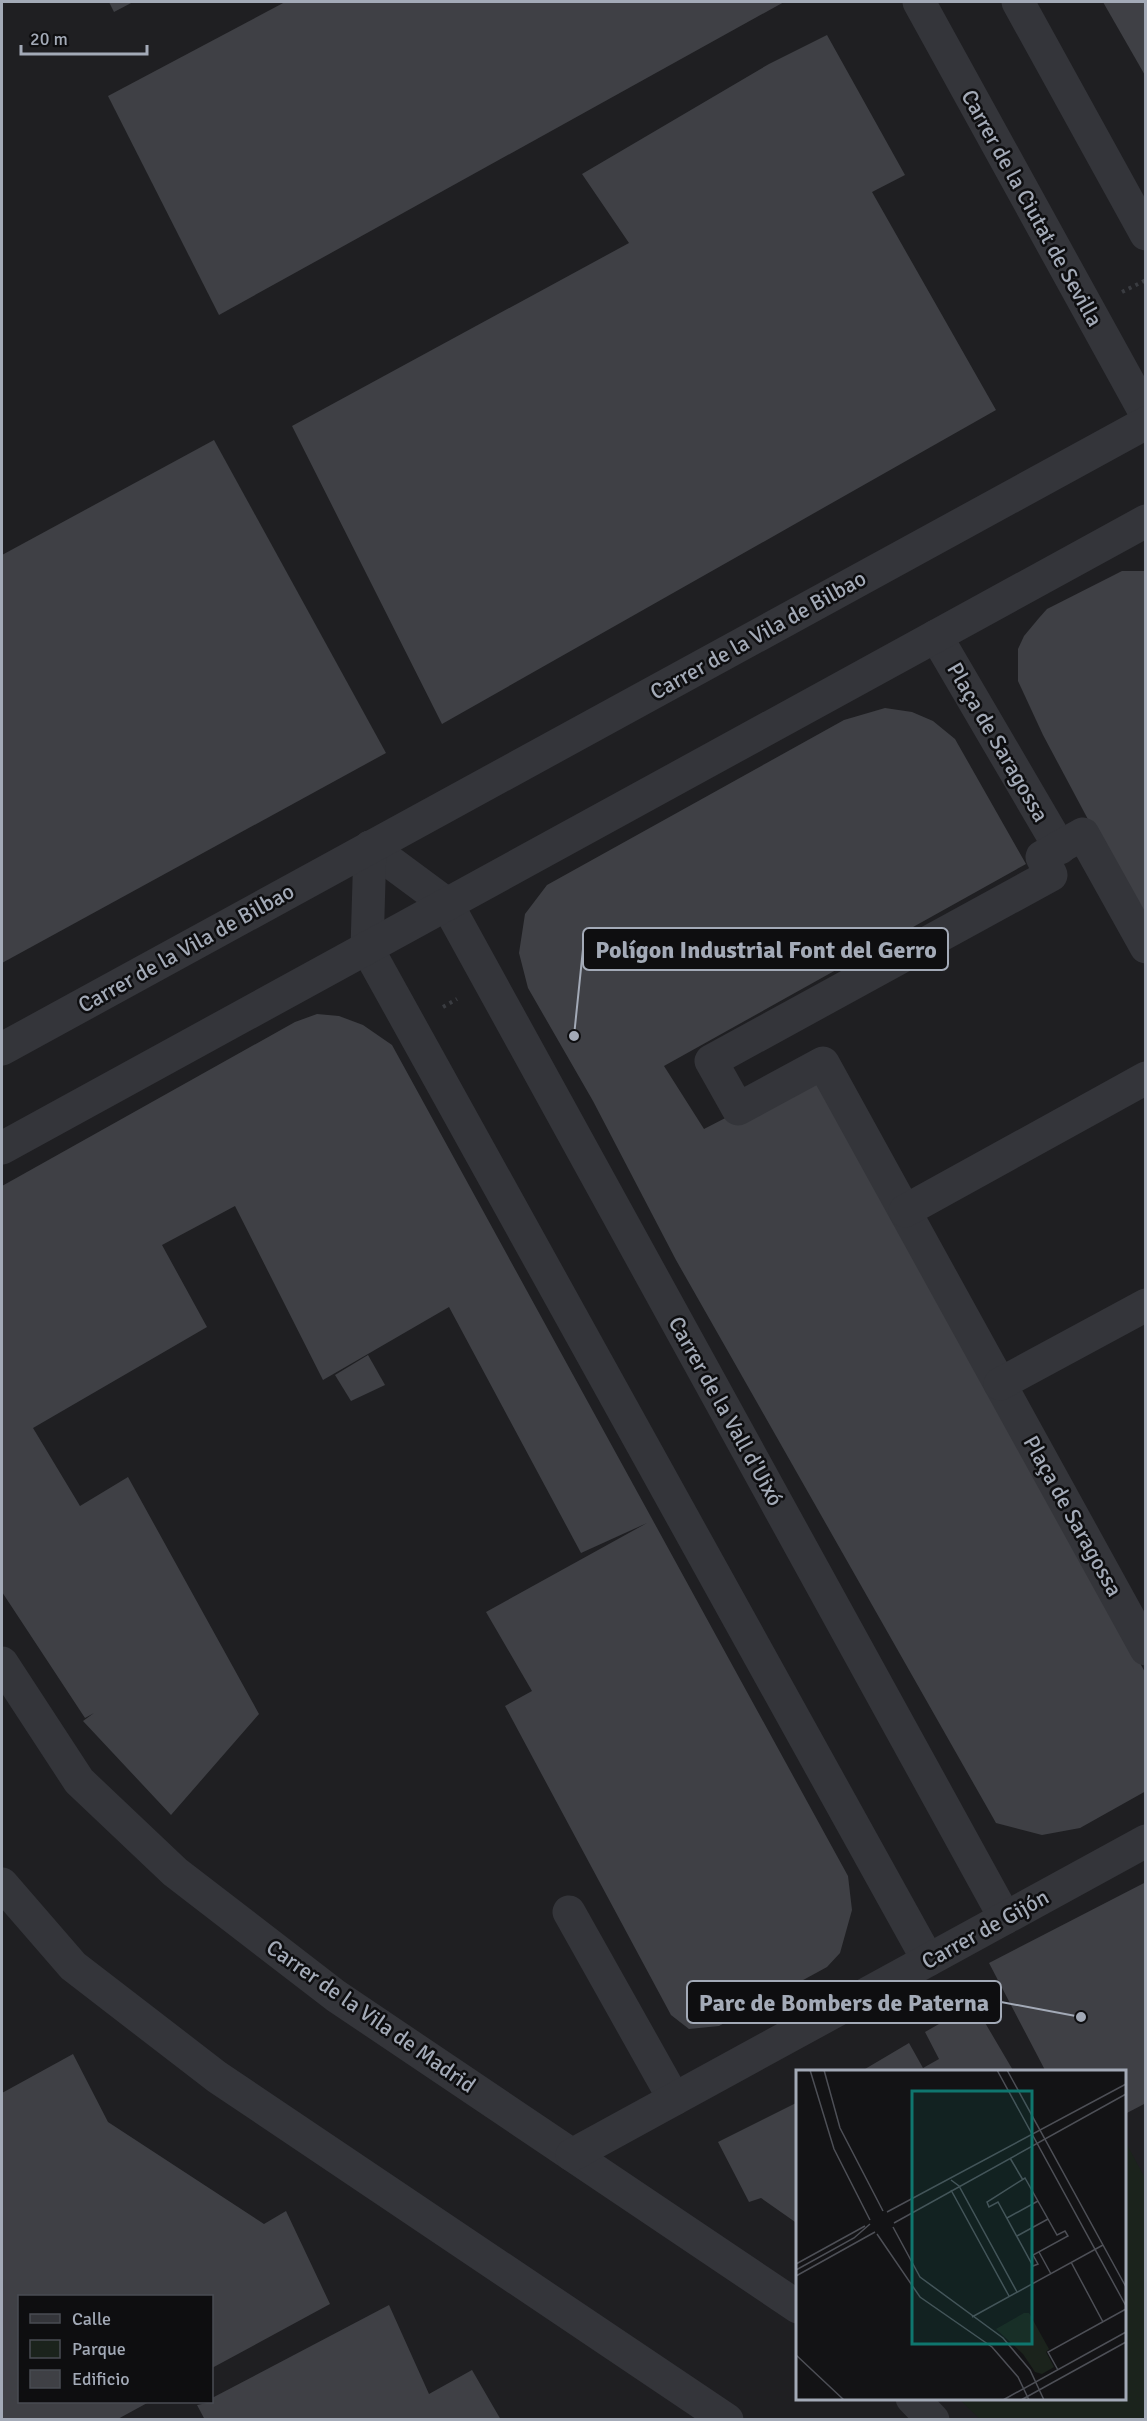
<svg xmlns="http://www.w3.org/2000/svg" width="1147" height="2421" viewBox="0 0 1147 2421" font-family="Signika,sans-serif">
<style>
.built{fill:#1f1f22;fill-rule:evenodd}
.green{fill:#1b231c}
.building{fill:#3f4045}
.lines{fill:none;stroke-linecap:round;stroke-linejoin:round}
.path{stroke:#3a3c41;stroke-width:4;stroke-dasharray:3 4.5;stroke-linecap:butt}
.minor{stroke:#34353a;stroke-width:33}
.labels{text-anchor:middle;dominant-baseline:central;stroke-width:5;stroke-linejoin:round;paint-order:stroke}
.street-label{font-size:22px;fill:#a3aab7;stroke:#0e0e10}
.inset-road{fill:none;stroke:#4d4f56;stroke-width:1.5}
.view{fill:#0f766e;fill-opacity:0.15;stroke:#0f766e;stroke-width:3}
.inset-edge{fill:none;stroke:#a3aab7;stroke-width:3}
.leader{fill:none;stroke:#a3aab7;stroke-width:2}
.callout-dot{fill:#a3aab7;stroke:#0e0e10;stroke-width:2}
.callout{fill:#0e0e10;stroke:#a3aab7;stroke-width:2}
.callout-label{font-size:24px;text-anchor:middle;font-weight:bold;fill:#a3aab7}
</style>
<rect width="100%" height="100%" fill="#131315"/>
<path class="built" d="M2,2H1145V2419L2,2420ZM798,2072H1124V2398H798ZM20,2296H212V2402H20Z"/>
<path class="green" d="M1125,2141L1145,2178V2419H980L959,2399L1124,2398Z"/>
<g class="building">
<path d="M109,2H133L114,12Z"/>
<path d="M285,2H784L219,315L108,96Z"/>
<path d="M1103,2H1146V77Z"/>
<path d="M827,35L905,175L872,192L996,410L442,724L292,426L629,243L582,174L769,64Z"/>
<path d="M214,440L386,753L2,963V555Z"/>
<path d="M1122,571H1146V928L1043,735L1018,681V649L1024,636L1039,618L1047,609Z"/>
<path d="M885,708L912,712L933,721L955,739L1026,864L664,1066L704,1129L816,1071L1146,1674V1791L1080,1828L1042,1835L996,1823L676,1260L593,1101L528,988L519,953L525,914L547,885L844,720Z"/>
<path d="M317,1014L339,1016L363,1025L392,1045L848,1876L852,1910L840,1953L827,1967L719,2026L689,2029L671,2015L505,1706L532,1691L486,1612L647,1523L581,1553L449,1307L323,1380L235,1206L162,1245L207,1327L33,1428L80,1506L128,1477L259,1714L171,1815L83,1721L94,1713L85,1718L2,1592V1186L295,1022Z"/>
<path d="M368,1355L385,1385L351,1401L335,1375Z"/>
<path d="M1146,1882V2103L1125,2114V2072H1046L989,1963Z"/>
<path d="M974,2004L1014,2072H860L909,2043L923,2068L939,2059L925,2032Z"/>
<path d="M73,2054L108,2122L264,2224L286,2211L330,2304L212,2368V2296H20V2402H149L116,2420H2V2093Z"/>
<path d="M798,2102V2224L761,2198L749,2202L718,2142Z"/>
<path d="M389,2305L429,2394L472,2370L501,2420H205L197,2405L212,2402V2398Z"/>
</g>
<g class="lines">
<g class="path">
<path d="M1122,292L1146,280"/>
<path d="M443,1007L457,999"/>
</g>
<g class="minor">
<path d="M919,2L1146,414"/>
<path d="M1018,2L1146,234"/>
<path d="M936,636L1060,848"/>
<path d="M370,847L447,904L1005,1918"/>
<path d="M1146,947L1083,834L1042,857L1051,875L711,1061L738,1109L823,1063L1146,1649"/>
<path d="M367,948L928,1960"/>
<path d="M367,948L370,847"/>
<path d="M2,1049L1146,423"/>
<path d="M2,1148L1146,521"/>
<path d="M905,1211L1146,1078"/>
<path d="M1000,1384L1146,1305"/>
<path d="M2,1663L79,1781L175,1872L336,1996L798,2307"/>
<path d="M2,1884L73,1966L217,2077L727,2420"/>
<path d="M569,1912L674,2099"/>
<path d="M572,2155L1146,1841"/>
<path d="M912,2398L933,2420"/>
</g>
</g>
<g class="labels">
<g class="street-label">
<text transform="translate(1032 208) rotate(61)">Carrer de la Ciutat de Sevilla</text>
<text transform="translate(758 635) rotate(-29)">Carrer de la Vila de Bilbao</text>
<text transform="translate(998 742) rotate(60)">Plaça de Saragossa</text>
<text transform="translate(186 948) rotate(-29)">Carrer de la Vila de Bilbao</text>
<text transform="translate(726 1411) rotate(61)">Carrer de la Vall d'Uixó</text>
<text transform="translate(1073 1516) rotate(61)">Plaça de Saragossa</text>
<text transform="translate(985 1929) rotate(-29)">Carrer de Gijón</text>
<text transform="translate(371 2016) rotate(35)">Carrer de la Vila de Madrid</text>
</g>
</g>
<g transform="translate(796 2070)">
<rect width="330" height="330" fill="#131315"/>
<path d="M228,243H233L253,279L250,282L258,297L246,304L239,302L227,284L200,259Z" fill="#1b231c"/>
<path class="inset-road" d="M14,0L38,79L74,150M28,0L44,58L87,141M201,0L330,236M211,0L330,217M214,88L227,110M229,108L261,165L269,161L272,166L237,185L242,194L237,196L202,132L193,137L191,132ZM155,110L163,116L221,222M155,120L213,226M91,142L330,14M211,148L242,131M98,153L330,24M97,157L124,207L207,268L234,300L248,330M81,164L124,227L196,277L222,307L233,330M221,166L252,149M243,182L255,204M275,192L307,252M0,194L69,156M0,200L58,168L74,154M0,206L79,162M176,247L307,175M0,285L48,330M262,300L252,282L330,239M207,330L330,262M225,330L330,272"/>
<path class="view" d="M116,21H236V274H116Z"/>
<rect width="330" height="330" class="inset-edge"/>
</g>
<path class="leader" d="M574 1036L583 949M1081 2017L1001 2002"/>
<g class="callout-dot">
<circle cx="574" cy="1036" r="6"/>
<circle cx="1081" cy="2017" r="6"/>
</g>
<g class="callout">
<rect x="583" y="928" width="365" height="42" rx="6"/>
<rect x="687" y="1981" width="314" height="42" rx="6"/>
</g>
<g class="callout-label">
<text x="766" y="958">Polígon Industrial Font del Gerro</text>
<text x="844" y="2011">Parc de Bombers de Paterna</text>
</g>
<rect width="1147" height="2421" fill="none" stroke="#a3aab7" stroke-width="6"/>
<rect x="18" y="2295" width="195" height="108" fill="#0e0e10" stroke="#4a4c53" stroke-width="1.5"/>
<rect x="30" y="2314" width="30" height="9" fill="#34353a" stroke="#4a4c53" stroke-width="1.5"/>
<text x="72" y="2325" font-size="18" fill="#a3aab7">Calle</text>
<rect x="30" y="2340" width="30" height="18" fill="#1b231c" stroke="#4a4c53" stroke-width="1.5"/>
<text x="72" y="2355" font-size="18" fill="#a3aab7">Parque</text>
<rect x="30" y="2370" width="30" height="18" fill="#3f4045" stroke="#4a4c53" stroke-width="1.5"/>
<text x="72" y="2385" font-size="18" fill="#a3aab7">Edificio</text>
<path d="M21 45v9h126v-9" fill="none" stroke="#a3aab7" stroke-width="3"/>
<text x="30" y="45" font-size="18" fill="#a3aab7" stroke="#0e0e10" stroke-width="4.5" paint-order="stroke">20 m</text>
</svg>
